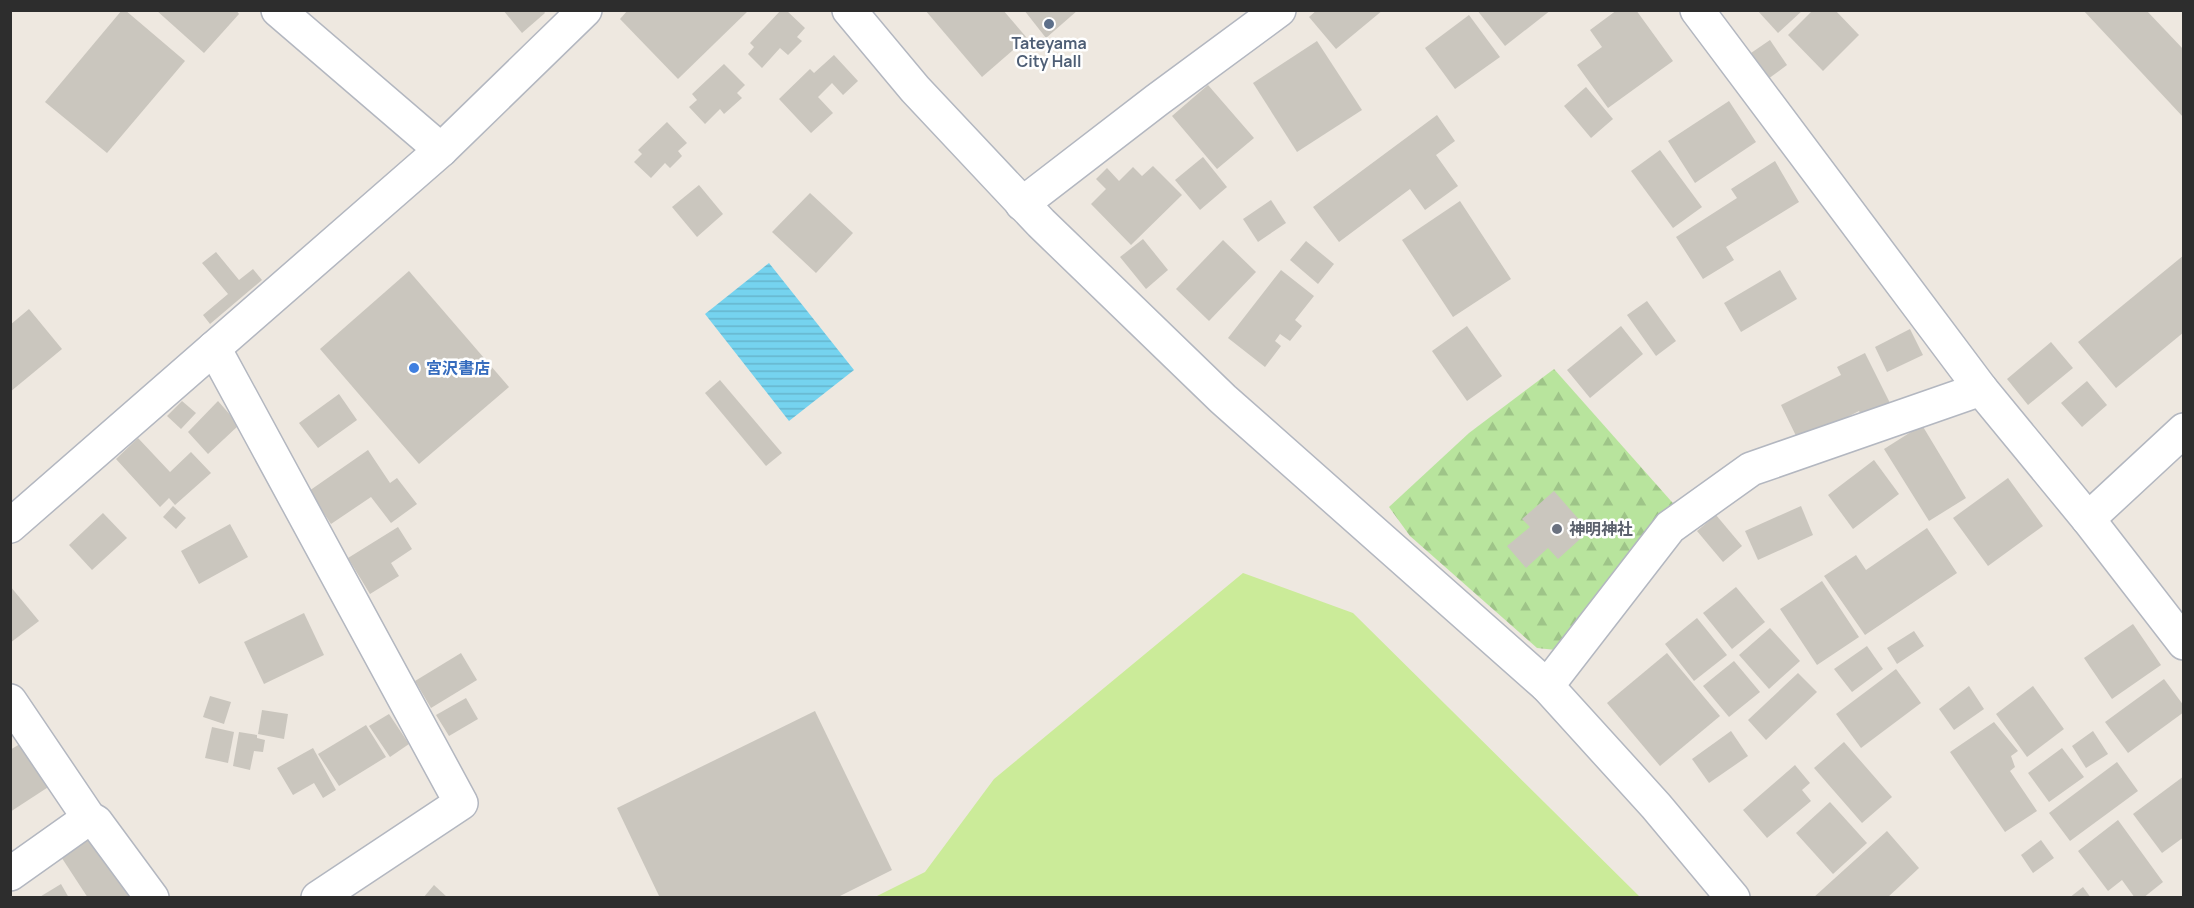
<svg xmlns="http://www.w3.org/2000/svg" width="2194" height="908" viewBox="0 0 2194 908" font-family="Manrope,'Noto Sans JP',sans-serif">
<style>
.forest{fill:url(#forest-firs)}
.pitch{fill:#cbeb99}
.water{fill:url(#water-rules)}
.building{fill:#cac6be}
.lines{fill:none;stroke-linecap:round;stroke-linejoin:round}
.minor-casing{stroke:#b3b7c0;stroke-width:36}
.minor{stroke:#fff;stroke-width:33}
.service-dot{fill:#5c6f8a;stroke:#fff;stroke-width:2}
.shop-dot{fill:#3f7fe0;stroke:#fff;stroke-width:2}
.worship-dot{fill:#6b7280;stroke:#fff;stroke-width:2}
.labels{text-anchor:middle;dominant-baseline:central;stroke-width:5;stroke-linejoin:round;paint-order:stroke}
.service-label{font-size:16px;font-weight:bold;fill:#4e5e75;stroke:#fff}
.shop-label{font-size:16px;font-weight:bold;fill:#366cbe;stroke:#fff;text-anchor:start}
.worship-label{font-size:16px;font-weight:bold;fill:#5b616d;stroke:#fff;text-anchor:start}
</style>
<defs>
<pattern id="forest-firs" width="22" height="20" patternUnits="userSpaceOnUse" patternTransform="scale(1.5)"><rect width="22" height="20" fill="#b8e49d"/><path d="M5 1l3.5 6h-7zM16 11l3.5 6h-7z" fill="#9ec488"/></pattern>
<pattern id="water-rules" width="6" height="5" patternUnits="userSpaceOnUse" patternTransform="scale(1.5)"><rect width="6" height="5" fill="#75d3ef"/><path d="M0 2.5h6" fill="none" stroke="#66b5cd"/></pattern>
</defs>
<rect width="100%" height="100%" fill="#eee8e0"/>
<path class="forest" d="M1554,369L1679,510L1556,650L1537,648L1410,536L1389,507L1469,433Z"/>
<path class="pitch" d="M1243,573L1353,613L1640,897H875L925,872L994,779Z"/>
<path class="water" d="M769,263L854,370L789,421L705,314Z"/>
<g class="building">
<path d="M122,10H125L185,61L107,153L45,102Z"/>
<path d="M156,10H236L239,14L204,53Z"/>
<path d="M503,10H543L545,13L522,33Z"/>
<path d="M628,10H749L678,79L620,19Z"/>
<path d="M781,10H786L805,28L797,37L802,41L788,55L780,48L762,68L748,54L754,47L750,43Z"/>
<path d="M925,10H1003L1027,38L982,77Z"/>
<path d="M1024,10H1078L1046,38Z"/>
<path d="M1317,10H1383L1336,49L1309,17Z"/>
<path d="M1477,10H1551L1505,46Z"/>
<path d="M1617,10H1636L1673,61L1608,108L1577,65L1602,47L1590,30Z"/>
<path d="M1757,10H1803L1778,33Z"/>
<path d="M1813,10H1835L1859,35L1823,71L1788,35Z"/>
<path d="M2083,10H2146L2184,50V118Z"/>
<path d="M1469,15L1500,57L1455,89L1425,48Z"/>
<path d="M1770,40L1787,65L1768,79L1751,53Z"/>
<path d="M1317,41L1362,110L1297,152L1253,83Z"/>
<path d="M834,55L858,81L843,95L832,83L818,97L833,113L811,133L779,99L810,69L814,73Z"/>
<path d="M724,64L745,85L737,93L742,98L724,114L720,109L705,124L689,107L697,100L692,94Z"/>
<path d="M1208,85L1254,138L1217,169L1172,116Z"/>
<path d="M1586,87L1613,119L1591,138L1564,106Z"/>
<path d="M1729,101L1756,142L1695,183L1668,141Z"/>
<path d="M1437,115L1455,141L1436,155L1458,186L1425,210L1410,189L1339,242L1313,207Z"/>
<path d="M667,122L687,143L678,151L682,156L670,168L665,163L651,178L634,162L642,154L638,150Z"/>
<path d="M1660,150L1702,207L1673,228L1631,171Z"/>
<path d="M1203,157L1227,187L1200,210L1175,180Z"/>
<path d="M1775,161L1799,202L1726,247L1734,260L1703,279L1676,237L1737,198L1731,189Z"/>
<path d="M1153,166L1182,195L1131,245L1091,204L1106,189L1096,179L1107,168L1119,181L1133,167L1142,176Z"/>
<path d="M699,185L723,214L697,237L672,207Z"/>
<path d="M810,193L853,233L816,273L772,232Z"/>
<path d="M1271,200L1286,223L1258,242L1243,219Z"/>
<path d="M1460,201L1511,279L1453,317L1402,240Z"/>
<path d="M1143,239L1168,270L1146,289L1120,257Z"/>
<path d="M1223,240L1256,272L1209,321L1176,289Z"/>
<path d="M1306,241L1334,264L1318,284L1290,260Z"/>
<path d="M216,252L239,280L253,269L262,280L210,324L203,315L228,294L202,263Z"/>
<path d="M2184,255V332L2116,388L2078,342Z"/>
<path d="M1281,270L1314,296L1295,320L1302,326L1290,341L1280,334L1275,341L1281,346L1265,367L1228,338Z"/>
<path d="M1780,270L1797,299L1741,332L1724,303Z"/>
<path d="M409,271L509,387L419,464L320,349Z"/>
<path d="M1647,301L1676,341L1656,356L1627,315Z"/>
<path d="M29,309L62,349L10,392V325Z"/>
<path d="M1467,326L1502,376L1467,401L1432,351Z"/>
<path d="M1621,326L1643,354L1590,398L1567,370Z"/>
<path d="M1910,329L1923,355L1887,372L1875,347Z"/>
<path d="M2051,342L2073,368L2028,405L2007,379Z"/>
<path d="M1865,353L1892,407L1864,421L1859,411L1799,442L1781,405L1841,375L1837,367Z"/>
<path d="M720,380L782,453L766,466L705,393Z"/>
<path d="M2087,381L2107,405L2082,427L2061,403Z"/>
<path d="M339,394L357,420L318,448L299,423Z"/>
<path d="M182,401L196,413L181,429L167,416Z"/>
<path d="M218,401L239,425L208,454L188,432Z"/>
<path d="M1922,425L1966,498L1929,521L1884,449Z"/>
<path d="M138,438L170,472L191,452L211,473L175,505L169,498L160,507L116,459Z"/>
<path d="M368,450L390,483L397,478L417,504L391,523L371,497L331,524L309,491Z"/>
<path d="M1874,460L1899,494L1853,529L1828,495Z"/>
<path d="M2008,478L2043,526L1988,566L1953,518Z"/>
<path d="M1554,491L1589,531L1558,559L1548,548L1526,568L1507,546L1530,527L1522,519Z"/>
<path d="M173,506L186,518L176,529L163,517Z"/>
<path d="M1801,506L1813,535L1758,560L1745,531Z"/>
<path d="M103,513L127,538L92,570L69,545Z"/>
<path d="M1716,515L1742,546L1723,562L1697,531Z"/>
<path d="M230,524L248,557L199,584L181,551Z"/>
<path d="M398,527L412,549L391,563L399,576L370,594L348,558Z"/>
<path d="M1927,528L1957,573L1865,635L1824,576L1856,555L1866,570Z"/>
<path d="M1822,581L1859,637L1817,665L1780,609Z"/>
<path d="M10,586L39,621L10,643Z"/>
<path d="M1736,587L1765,622L1732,649L1703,613Z"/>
<path d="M304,613L324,655L264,684L244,642Z"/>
<path d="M1697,618L1727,655L1694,681L1665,644Z"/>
<path d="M2133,624L2161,665L2112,699L2084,658Z"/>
<path d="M1770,628L1800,661L1769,689L1739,655Z"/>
<path d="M1914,631L1924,646L1897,664L1887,648Z"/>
<path d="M1867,646L1883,669L1852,692L1834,669Z"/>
<path d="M461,653L477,680L431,708L415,681Z"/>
<path d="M1667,653L1720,716L1660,766L1607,703Z"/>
<path d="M1734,661L1760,692L1729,717L1703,686Z"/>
<path d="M1896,669L1921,703L1861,748L1836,714Z"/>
<path d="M1798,673L1817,692L1766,740L1748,720Z"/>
<path d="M2164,679L2184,706V712L2128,753L2105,722Z"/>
<path d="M1969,686L1984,709L1954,730L1939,709Z"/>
<path d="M2033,686L2064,729L2027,757L1996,714Z"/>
<path d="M210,696L231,702L224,724L203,717Z"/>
<path d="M466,698L478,719L449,736L436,715Z"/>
<path d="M262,710L288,714L284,739L258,734Z"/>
<path d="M815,711L892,870L836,898H660L617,808Z"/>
<path d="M389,714L409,744L390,757L369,726Z"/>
<path d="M1994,722L2018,751L2011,756L2015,767L2010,771L2037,811L2005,832L1950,752Z"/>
<path d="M366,725L386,757L339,786L318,754Z"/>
<path d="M212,727L234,732L228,763L205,758Z"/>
<path d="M1731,731L1748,756L1709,783L1692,759Z"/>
<path d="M2093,731L2108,754L2086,768L2072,746Z"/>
<path d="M239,732L257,735V738L265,740L263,752L254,751L250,770L233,766Z"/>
<path d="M28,739L56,782L10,812V750Z"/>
<path d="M1844,742L1892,797L1862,823L1814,768Z"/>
<path d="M313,748L336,790L323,798L314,783L293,795L277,768Z"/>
<path d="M2062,748L2084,777L2049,802L2028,773Z"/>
<path d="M2117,762L2138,791L2070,841L2049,813Z"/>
<path d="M1795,765L1810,783L1802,790L1811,801L1767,838L1743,810Z"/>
<path d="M2184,776V837L2162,853L2133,814Z"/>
<path d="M1830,802L1867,843L1833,874L1796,833Z"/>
<path d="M2118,820L2163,882L2143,898H2135L2122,880L2108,891L2078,851Z"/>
<path d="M91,825L140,898H88L56,849Z"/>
<path d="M1887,831L1919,868L1887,898H1813Z"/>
<path d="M2041,840L2054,858L2033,873L2021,855Z"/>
<path d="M61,884L69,898H38Z"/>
<path d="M434,885L448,898H423Z"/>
<path d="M2083,887L2091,898H2069Z"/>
</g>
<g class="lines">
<defs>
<g id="minor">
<path d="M278,10L441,150"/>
<path d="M849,10L915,89L1041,223L1223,399L1547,686L1656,806L1733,898"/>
<path d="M1697,10L1981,389L2088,519L2184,643"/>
<path d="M1022,204L1157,100L1279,10"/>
<path d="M214,348L461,803L318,898"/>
<path d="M2088,519L2184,430"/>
<path d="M10,526L441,150L585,10"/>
<path d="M1547,686L1670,527L1751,469L1981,389"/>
<path d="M10,701L89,818L96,822L152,898"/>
<path d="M10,874L89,818"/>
</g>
</defs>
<use href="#minor" class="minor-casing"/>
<use href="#minor" class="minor"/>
</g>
<circle class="service-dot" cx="1049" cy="24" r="6"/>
<circle class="shop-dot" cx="414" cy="368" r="6"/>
<circle class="worship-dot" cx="1557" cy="529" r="6"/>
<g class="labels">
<g class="service-label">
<text x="1049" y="43">Tateyama<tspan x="1049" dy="18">City Hall</tspan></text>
</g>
<g class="shop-label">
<text x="426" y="368">宮沢書店</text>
</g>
<g class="worship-label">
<text x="1569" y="529">神明神社</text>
</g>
</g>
<rect width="2194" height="908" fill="none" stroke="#2d2d2d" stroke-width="24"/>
</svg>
